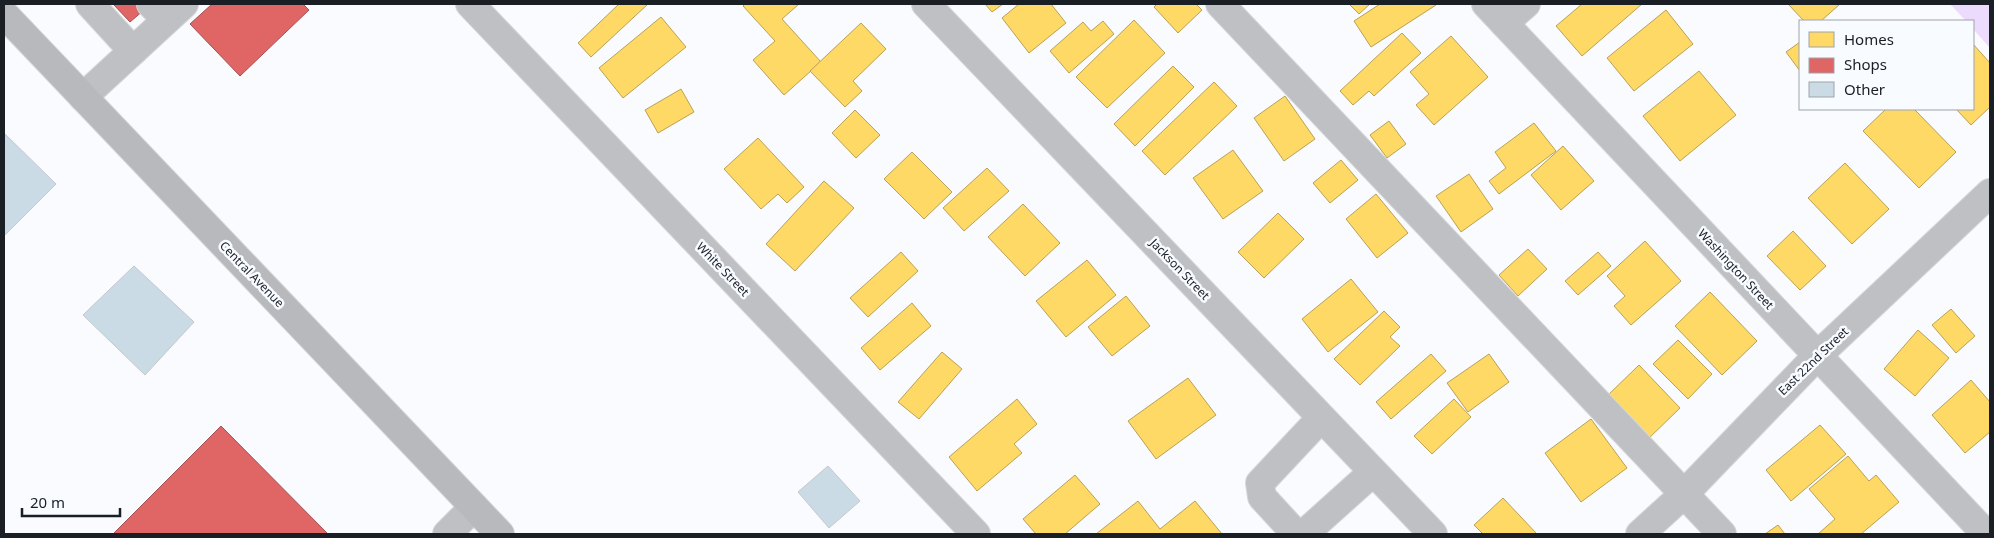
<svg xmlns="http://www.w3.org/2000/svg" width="1994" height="538" viewBox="0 0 1994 538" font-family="'Noto Sans',sans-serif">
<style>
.green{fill:#eddbfd}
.homes{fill:#ffd966;stroke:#baa153}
.shops{fill:#e06666;stroke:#a55153}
.building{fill:#cbdbe5;stroke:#c4c8cc}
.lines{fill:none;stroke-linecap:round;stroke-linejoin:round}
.minor-casing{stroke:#d6d8db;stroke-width:30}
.major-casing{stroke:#d6d8db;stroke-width:30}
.minor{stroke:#bfc0c3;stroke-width:28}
.major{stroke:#b8b9bd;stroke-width:28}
.labels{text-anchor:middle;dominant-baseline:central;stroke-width:5;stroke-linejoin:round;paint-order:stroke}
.street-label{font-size:12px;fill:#1a1f26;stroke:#f8fbff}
</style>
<rect width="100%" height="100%" fill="#f9fbfe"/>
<path class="green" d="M1950,4H1990V48L1973,29V21H1966Z"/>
<g class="homes">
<path d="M619,4H648L591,57L578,43Z"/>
<path d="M745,4H799L782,19L821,62L784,95L753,60L775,41L743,6Z"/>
<path d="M985,4H1003L992,12Z"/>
<path d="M1019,4H1051L1066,23L1029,53L1002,18Z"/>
<path d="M1157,4H1196L1202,10L1178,33L1154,7Z"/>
<path d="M1349,4H1370L1359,14Z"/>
<path d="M1380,4H1435L1436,5L1371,47L1354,21Z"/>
<path d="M1582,4H1642L1582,56L1556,26Z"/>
<path d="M1788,4H1840L1821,21H1804Z"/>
<path d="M1666,10L1693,44L1634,91L1607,58Z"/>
<path d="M661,17L686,47L623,98L599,68Z"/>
<path d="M1134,20L1165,53L1107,108L1076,77Z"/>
<path d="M1103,21L1114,34L1069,73L1050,51L1083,22L1091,31Z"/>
<path d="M861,23L886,49L853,81L862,91L845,107L810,71Z"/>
<path d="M1402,33L1421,53L1374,96L1369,91L1353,105L1340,91Z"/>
<path d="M1451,36L1488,77L1434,125L1416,105L1429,94L1410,72Z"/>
<path d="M1800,42V71L1786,52Z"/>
<path d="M1973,44L1990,63V107L1971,125L1956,109H1973Z"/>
<path d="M1173,66L1194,87L1135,146L1114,124Z"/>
<path d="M1699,71L1736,115L1680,161L1643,116Z"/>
<path d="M1214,82L1237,106L1165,175L1142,151Z"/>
<path d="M681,89L694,112L658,133L645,110Z"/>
<path d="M1285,96L1315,139L1284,161L1254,118Z"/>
<path d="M1886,109H1914L1956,152L1919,188L1863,131Z"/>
<path d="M855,110L880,135L856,158L832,133Z"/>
<path d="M1389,121L1406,144L1387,158L1370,135Z"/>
<path d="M1534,123L1556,151L1499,194L1489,181L1506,168L1495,152Z"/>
<path d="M758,138L804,187L787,203L778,194L761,209L724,169Z"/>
<path d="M1563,146L1594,181L1561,210L1531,175Z"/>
<path d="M1233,150L1263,191L1223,219L1193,178Z"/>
<path d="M912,152L952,192L924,219L884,179Z"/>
<path d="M1341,160L1358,180L1330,203L1313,183Z"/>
<path d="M1845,163L1889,209L1852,244L1808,198Z"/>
<path d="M987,168L1009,191L964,231L943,208Z"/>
<path d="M1469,174L1493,209L1461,232L1436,196Z"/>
<path d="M824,181L854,208L795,271L766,244Z"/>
<path d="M1376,194L1408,233L1377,258L1346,219Z"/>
<path d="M1023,204L1060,243L1025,276L988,237Z"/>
<path d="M1278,213L1304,239L1264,278L1238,252Z"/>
<path d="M1793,231L1826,266L1800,290L1767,256Z"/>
<path d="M1645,241L1681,281L1631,325L1614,306L1625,296L1607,276Z"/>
<path d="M1528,249L1547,269L1518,296L1499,275Z"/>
<path d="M901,252L918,271L868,317L850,298Z"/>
<path d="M1598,252L1611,266L1578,295L1565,281Z"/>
<path d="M1087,260L1116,295L1066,337L1036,301Z"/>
<path d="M1351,279L1378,312L1328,352L1302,319Z"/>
<path d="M1710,292L1757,341L1722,375L1675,326Z"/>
<path d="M1126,296L1150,326L1112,356L1088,327Z"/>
<path d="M912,303L931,326L880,370L861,348Z"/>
<path d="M1951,309L1975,336L1956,353L1932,325Z"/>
<path d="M1384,311L1400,327L1390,337L1400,346L1360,385L1334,359Z"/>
<path d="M1918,330L1949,358L1915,396L1884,369Z"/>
<path d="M1678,340L1712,374L1688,399L1653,364Z"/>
<path d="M942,352L962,369L919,419L898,402Z"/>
<path d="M1431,354L1446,371L1391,419L1376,402Z"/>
<path d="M1489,354L1509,382L1468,412L1447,383Z"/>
<path d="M1639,365L1680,408L1646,441L1605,398Z"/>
<path d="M1188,378L1216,415L1156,459L1128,421Z"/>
<path d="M1971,380L1990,402V432L1965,453L1932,415Z"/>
<path d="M1017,399L1037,424L1014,444L1022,453L977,491L949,457Z"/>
<path d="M1454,399L1471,417L1432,454L1414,436Z"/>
<path d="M1591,419L1627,468L1581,502L1545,453Z"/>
<path d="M1820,425L1846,454L1791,501L1766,470Z"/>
<path d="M1848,456L1869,481L1876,475L1899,502L1861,534H1818L1835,519L1809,489Z"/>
<path d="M1075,475L1100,504L1065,534H1036L1023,519Z"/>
<path d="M1503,498L1537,534H1483L1474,525Z"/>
<path d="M1138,501L1160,529L1195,501L1222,534H1096Z"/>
<path d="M1778,525L1785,534H1765Z"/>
</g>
<g class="shops">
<path d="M113,4H151L130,22Z"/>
<path d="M212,4H303L309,10L240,76L190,24Z"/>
<path d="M221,426L328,534H113Z"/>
</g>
<g class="building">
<path d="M4,133L56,184L4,236Z"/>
<path d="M134,266L194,322L145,375L83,315Z"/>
<path d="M828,466L860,501L829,528L798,492Z"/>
</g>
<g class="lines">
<defs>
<g id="minor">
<path d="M90,4L133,51"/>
<path d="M151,4L166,20"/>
<path d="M470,4L976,534"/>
<path d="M926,4L1433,534"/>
<path d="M1220,4L1722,534"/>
<path d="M1486,4L1986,534"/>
<path d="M1504,23L1526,4"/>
<path d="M83,97L184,4"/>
<path d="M447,534L474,507"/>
<path d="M1296,534L1262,497L1260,483L1321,418"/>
<path d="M1304,534L1373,472"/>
<path d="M1640,534L1684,494L1818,355L1990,193"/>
</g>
<path id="major" d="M4,14L500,534"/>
</defs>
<use href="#minor" class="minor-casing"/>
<use href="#major" class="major-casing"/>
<use href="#minor" class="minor"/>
<use href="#major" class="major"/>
</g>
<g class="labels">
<g class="street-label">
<text transform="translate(723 269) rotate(46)">White Street</text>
<text transform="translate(1180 269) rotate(46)">Jackson Street</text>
<text transform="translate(1736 269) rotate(47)">Washington Street</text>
<text transform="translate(252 274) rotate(46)">Central Avenue</text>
<text transform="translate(1813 361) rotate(-44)">East 22nd Street</text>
</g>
</g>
<rect width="1994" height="538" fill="none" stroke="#1a1f26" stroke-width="10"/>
<rect x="1799" y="20" width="175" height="90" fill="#f8fbff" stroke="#9fa3a8"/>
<rect x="1809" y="32" width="25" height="15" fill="#ffd966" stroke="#9fa3a8"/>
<text x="1844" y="45" font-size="15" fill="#1a1f26">Homes</text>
<rect x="1809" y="58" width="25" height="15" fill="#e06666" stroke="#9fa3a8"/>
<text x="1844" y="70" font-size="15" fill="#1a1f26">Shops</text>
<rect x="1809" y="82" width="25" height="15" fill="#cbdbe5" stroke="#9fa3a8"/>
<text x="1844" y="95" font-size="15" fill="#1a1f26">Other</text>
<path d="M22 508v8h98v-8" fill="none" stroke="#1a1f26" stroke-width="2.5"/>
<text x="30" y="508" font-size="15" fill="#1a1f26" stroke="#f8fbff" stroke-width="4" paint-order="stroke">20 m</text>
</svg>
